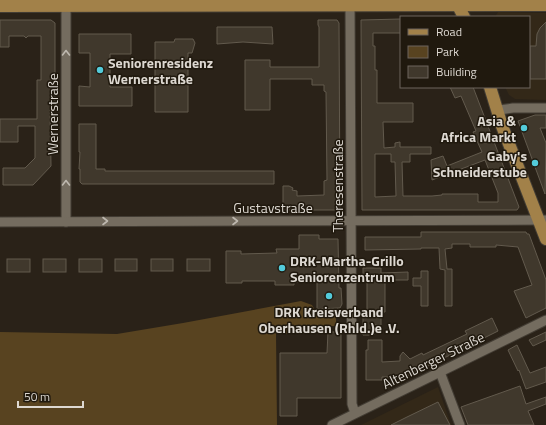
<svg xmlns="http://www.w3.org/2000/svg" width="546" height="425" viewBox="0 0 546 425" font-family="'Titillium Web',sans-serif">
<style>
.built{fill:#332818}
.green{fill:#584320}
.building{fill:#40382c;stroke:#625a4d;fill-rule:evenodd}
.lines{fill:none;stroke-linecap:round;stroke-linejoin:round}
.minor-casing{stroke:#433d34;stroke-width:11}
.major-casing{stroke:#433d34;stroke-width:14}
.minor{stroke:#746c5f;stroke-width:9}
.major{stroke:#a28149;stroke-width:12}
.oneway{stroke:#beb8af}
.poi-dot{fill:#53cbda;stroke:#20190e;stroke-width:1.5}
.labels{text-anchor:middle;dominant-baseline:central;stroke-width:3;stroke-linejoin:round;paint-order:stroke}
.poi-label{font-size:14px;font-weight:bold;fill:#ddd8d1;stroke:#20190e;text-anchor:start}
.street-label{font-size:14px;fill:#ddd8d1;stroke:#20190e}
</style>
<rect width="100%" height="100%" fill="#2a2218"/>
<g class="built">
<path d="M498,12L546,13V100L515,99L509,95L505,87H529V17H495Z"/>
<path d="M438,387L451,425H361Z"/>
</g>
<path class="green" d="M301,301L312,305L316,312H336V326H324L321,333L276,334L277,425H0V332L117,334L183,323Z"/>
<g class="building">
<path d="M401,19V33H373V46H375V70H377V103H413V122H383L384,148L395,147V143L400,142V147H431V154H410V162H402L403,196H432L442,195V194H478V202H498V193L485,160L432,180L431,160L443,156L447,166L482,152L473,132L476,131L461,96L455,98L450,87H473L519,207L517,210H362L361,20ZM375,154H391V162H395L396,196L375,197Z"/>
<path d="M0,20H51L55,23V110H50L51,166L33,185H3V168H25L35,158V126H18V142H0V119H37V80H41V36H28L26,38L24,36H9V47H0Z"/>
<path d="M318,20H337L339,23L340,210H283V186H289L293,188L292,190L297,191V196L324,195V181L327,180L326,92L324,91V85H312V79H270V110H245V60H270V67H319V27L318,25Z"/>
<path d="M546,22V79H530V46H536L537,34L540,28Z"/>
<path d="M217,27H272L273,44L243,42L217,44Z"/>
<path d="M79,34H131V54H110V87H132V106H79V86L90,87V53H79Z"/>
<path d="M175,39H193L195,43L192,53H188V112H155V42H174Z"/>
<path d="M535,115H546V128H540L546,143L545,194L518,121Z"/>
<path d="M79,124H96V169H105V171H274V184H82L80,182V169H79L80,152H79Z"/>
<path d="M421,232H526L527,234H529L546,280V308L526,318L514,291L532,285L518,247L496,245V247H470V244H452V248L445,249L447,269H452V306H445V270L440,269L439,248H421V249L365,250V237H421Z"/>
<path d="M299,235H319V239H338L339,288H341L342,304L340,308L317,309V281L294,282V285H275V281H242V283H226V251H241V254L277,253L276,249H299Z"/>
<rect x="7" y="259" width="23" height="13"/>
<rect x="43" y="259" width="23" height="13"/>
<rect x="79" y="259" width="23" height="13"/>
<rect x="115" y="259" width="22" height="12"/>
<rect x="151" y="259" width="22" height="12"/>
<rect x="187" y="259" width="23" height="12"/>
<path d="M363,268H381V273L408,272V280H385V312H381V325H374V335H363V311H367V279H363Z"/>
<path d="M421,271H428V306H421V286H413V278H421Z"/>
<path d="M492,318L498,331L428,366L405,377H382V380H366V350H368V340H382V362L400,361V356L403,352L410,359L422,353L423,355L467,334L465,331Z"/>
<path d="M328,332H341V398H297V416H280V353H327Z"/>
<path d="M546,332V340L533,346L529,340Z"/>
<path d="M517,345L530,373L546,367V382L526,389L519,370L518,371L508,350Z"/>
<path d="M520,386L526,404L546,397V404L528,411L534,425H468L461,407Z"/>
<path d="M438,402L450,425H391L407,417Z"/>
</g>
<g class="lines">
<defs>
<g id="minor">
<path d="M66,5V222"/>
<path d="M350,5L352,404L355,413"/>
<path d="M499,110L513,108H546"/>
<path d="M0,222L546,220"/>
<path d="M440,372L460,425"/>
<path d="M332,425L546,320"/>
</g>
<g id="major">
<path d="M455,0L464,17"/>
<path d="M0,6L546,5"/>
<path d="M490,87L502,126L546,239"/>
</g>
</defs>
<use href="#minor" class="minor-casing"/>
<use href="#major" class="major-casing"/>
<use href="#minor" class="minor"/>
<use href="#major" class="major"/>
</g>
<defs><path id="oneway-chevron" d="M-2-3.5L2.5 0L-2 3.5" fill="none" stroke-width="1.6" stroke-linecap="round" stroke-linejoin="round"/></defs>
<g class="oneway">
<use href="#oneway-chevron" transform="translate(66 53) rotate(-90)"/>
<use href="#oneway-chevron" transform="translate(66 183) rotate(-90)"/>
<use href="#oneway-chevron" transform="translate(105 221)"/>
<use href="#oneway-chevron" transform="translate(235 221)"/>
</g>
<g class="poi-dot">
<circle cx="100" cy="70" r="4"/>
<circle cx="524" cy="128" r="4"/>
<circle cx="535" cy="163" r="4"/>
<circle cx="282" cy="268" r="4"/>
<circle cx="329" cy="296" r="4"/>
</g>
<g class="labels">
<g class="poi-label">
<text x="108" y="62">Seniorenresidenz<tspan x="108" dy="16">Wernerstraße</tspan></text>
<text x="516" y="120" text-anchor="end">Asia &amp;<tspan x="516" dy="16">Africa Markt</tspan></text>
<text x="527" y="155" text-anchor="end">Gaby's<tspan x="527" dy="16">Schneiderstube</tspan></text>
<text x="290" y="260">DRK-Martha-Grillo<tspan x="290" dy="16">Seniorenzentrum</tspan></text>
<text x="329" y="311" text-anchor="middle">DRK Kreisverband<tspan x="329" dy="16">Oberhausen (Rhld.)e .V.</tspan></text>
</g>
<g class="street-label">
<text transform="translate(52 114) rotate(-90)">Wernerstraße</text>
<text transform="translate(337 186) rotate(-90)">Theresenstraße</text>
<text x="273" y="207">Gustavstraße</text>
<text transform="translate(433 360) rotate(-26)">Altenberger Straße</text>
</g>
</g>
<rect x="400" y="16" width="130" height="72" fill="#20190e" stroke="#6c655c"/>
<rect x="408" y="29" width="20" height="6" fill="#a28149" stroke="#6c655c"/>
<text x="436" y="36" font-size="12" fill="#ddd8d1">Road</text>
<rect x="408" y="46" width="20" height="12" fill="#584320" stroke="#6c655c"/>
<text x="436" y="56" font-size="12" fill="#ddd8d1">Park</text>
<rect x="408" y="66" width="20" height="12" fill="#40382c" stroke="#6c655c"/>
<text x="436" y="76" font-size="12" fill="#ddd8d1">Building</text>
<path d="M18 401v6h65v-6" fill="none" stroke="#ddd8d1" stroke-width="2"/>
<text x="24" y="401" font-size="12" fill="#ddd8d1" stroke="#20190e" stroke-width="3" paint-order="stroke">50 m</text>
</svg>
